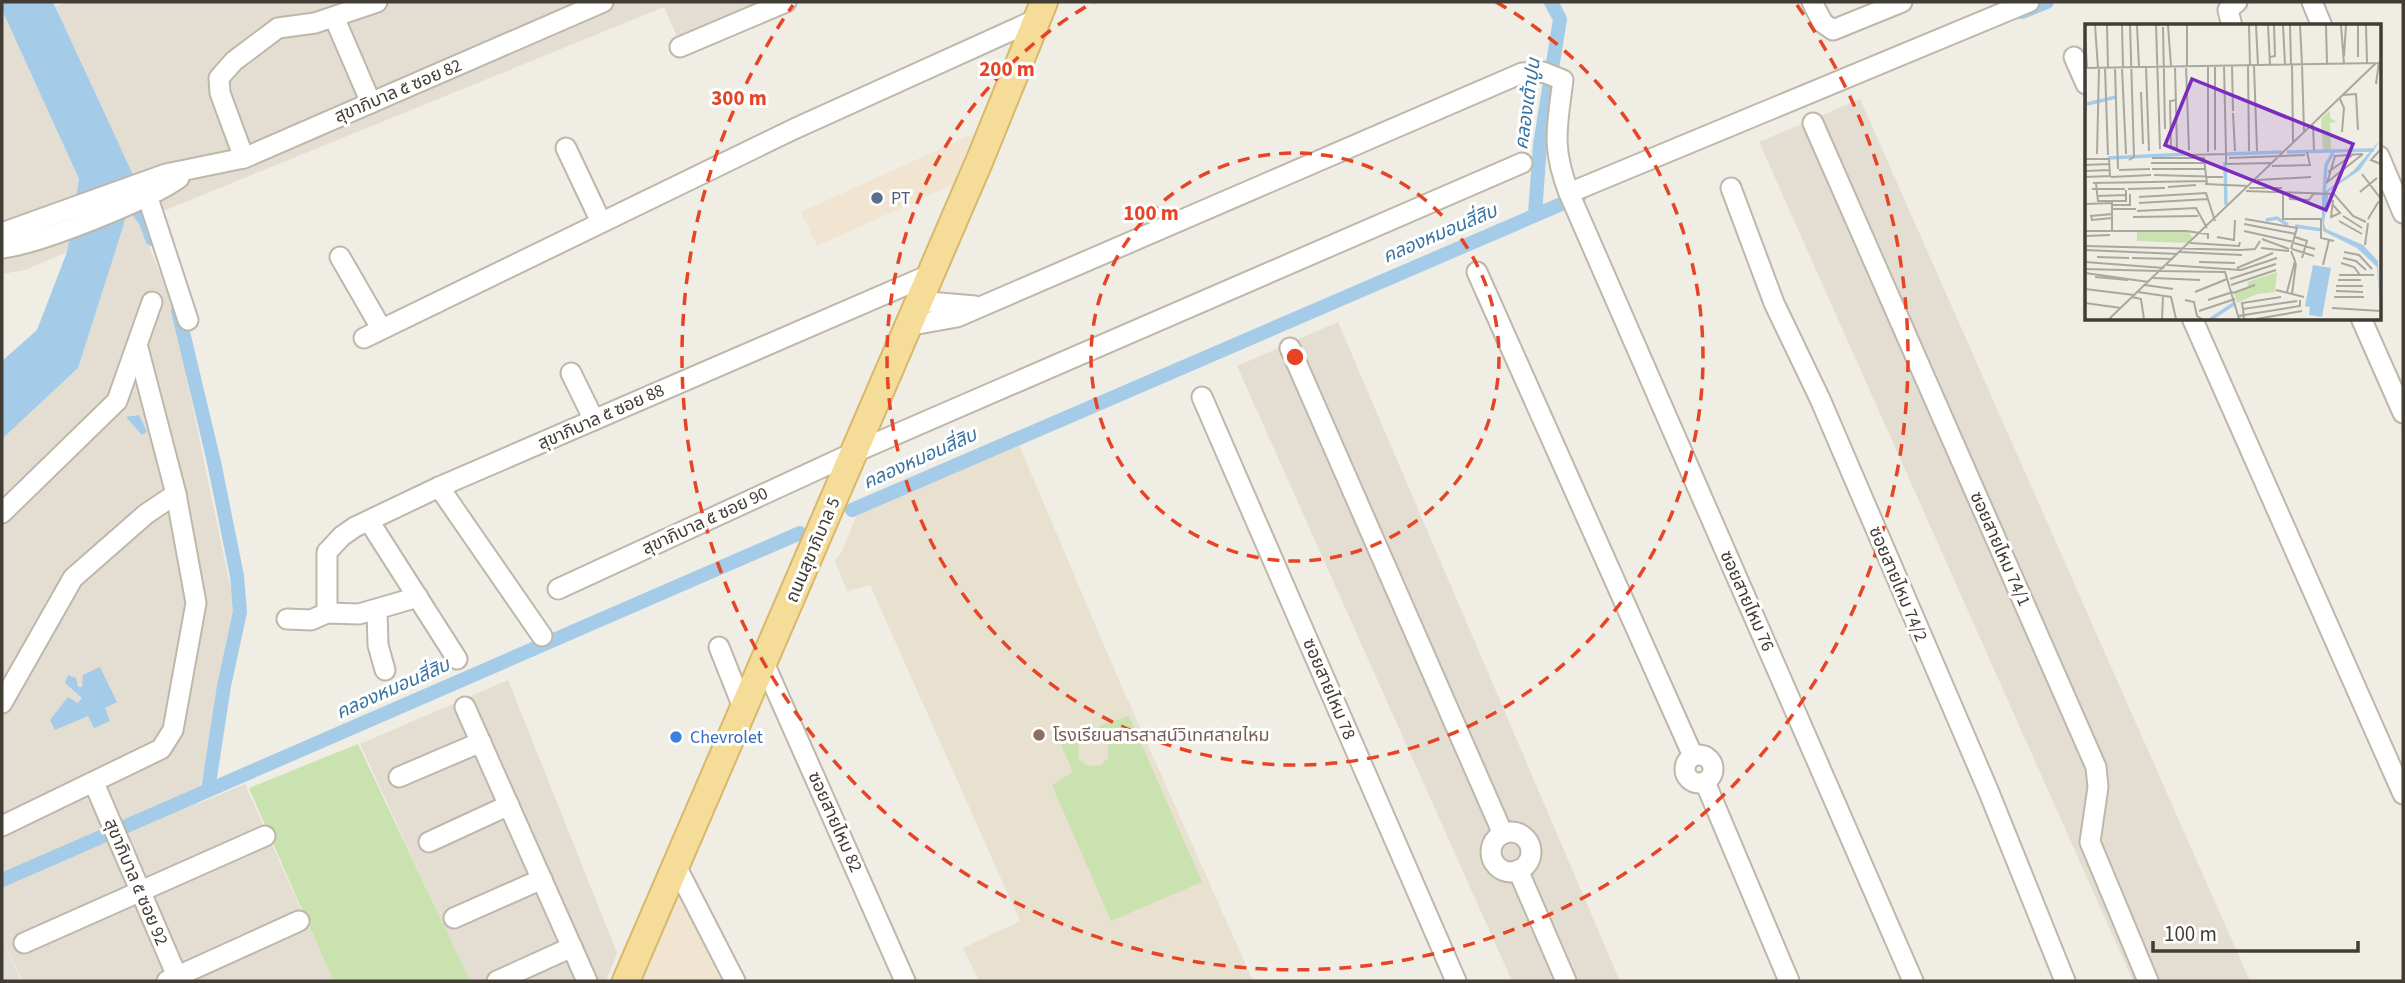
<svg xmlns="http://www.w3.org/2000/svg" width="2405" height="983" viewBox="0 0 2405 983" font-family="'Source Sans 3','Noto Sans Thai',sans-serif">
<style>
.residential{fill:#e4ded2}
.commercial{fill:#f1e4d0}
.industrial{fill:#e2ded9}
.education{fill:#e8e1cf}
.green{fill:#cae1b0}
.water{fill:#a4cce9}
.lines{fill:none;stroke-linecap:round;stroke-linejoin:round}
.canal{stroke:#a4cce9;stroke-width:14}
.minor-casing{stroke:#beb7aa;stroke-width:23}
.major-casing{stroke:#d8b86a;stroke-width:30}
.minor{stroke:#fff;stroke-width:19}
.major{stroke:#f5dc98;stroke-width:26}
.ring{fill:none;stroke:#e64425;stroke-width:3.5;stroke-dasharray:12 9}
.service-dot{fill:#5c6f8a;stroke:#fff;stroke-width:2.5}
.education-dot{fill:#8d6e63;stroke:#fff;stroke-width:2.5}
.shop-dot{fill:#3f7fe0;stroke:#fff;stroke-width:2.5}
.labels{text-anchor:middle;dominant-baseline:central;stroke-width:6;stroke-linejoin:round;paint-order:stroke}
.street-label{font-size:18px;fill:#423d34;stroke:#fff}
.service-label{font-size:18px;fill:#4e5e75;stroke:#fff;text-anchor:start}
.education-label{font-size:18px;fill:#785e54;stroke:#fff;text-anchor:start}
.shop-label{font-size:18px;fill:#366cbe;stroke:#fff;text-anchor:start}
.water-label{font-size:19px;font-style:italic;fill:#3874a3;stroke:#fff}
.inset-river{fill:none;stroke:#a4cce9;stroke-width:3.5}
.inset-road{fill:none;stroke:#aaa79e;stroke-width:2}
.view{fill:#7b2cbf;fill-opacity:0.15;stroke:#7b2cbf;stroke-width:3.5}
.inset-edge{fill:none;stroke:#423d34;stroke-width:3.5}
.centre{fill:#e64425;stroke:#fff;stroke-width:3.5}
.ring-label{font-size:21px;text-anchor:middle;font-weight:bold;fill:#e64425;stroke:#fff;stroke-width:6;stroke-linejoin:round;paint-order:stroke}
</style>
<rect width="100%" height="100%" fill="#f0ede4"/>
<g class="residential">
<path d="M68,2H773L680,43L664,7L139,221L170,299L236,614L197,804L245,784L333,981H22L2,936V439L78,368L135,179L54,7Z"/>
<path d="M2,10L79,179L67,252L25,270L2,274Z"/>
<path d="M1860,99L2250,981H2133L1759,142Z"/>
<path d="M1338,322L1620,981H1512L1237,366Z"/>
<path d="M508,680L617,953L606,981H469L360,744Z"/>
</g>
<g class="commercial">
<path d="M973,134L954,184L817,246L801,212Z"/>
<path d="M672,875L721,981H626Z"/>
</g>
<path class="industrial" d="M2,937L21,981H2Z"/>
<path class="education" d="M1019,445L1115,671L1253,981H979L963,948L1020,921L870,585L847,591L835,561L842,551L857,515Z"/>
<g class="green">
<path d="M1129,716L1202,882L1111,921L1052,785L1073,772L1061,745L1078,739L1079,760L1088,766L1101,765L1108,758V738L1098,726Z"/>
<path d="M358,744L470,981H333L249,788Z"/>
</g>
<g class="water">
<path d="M2,2H53L135,179L123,227L78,368L2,439V361L37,330L67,252L79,179L2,10Z"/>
<path d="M139,415L147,432L142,435L126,417Z"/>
<path d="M100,667L117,702L105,708L110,721L94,728L88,716L55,730L50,720L68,697L78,703L82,698L65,683L68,675L76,678L78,687H82L83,675Z"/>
</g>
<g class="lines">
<g class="canal">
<path d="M2022,12L2047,2"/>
<path d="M128,196L146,222L152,239"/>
<path d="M1535,214L1540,145L1560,19L1551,2"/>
<path d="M178,311L214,462L237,576L240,612L224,686L208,790"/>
<path d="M852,510L1580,196"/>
<path d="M2,880L800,533"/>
</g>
<defs>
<g id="minor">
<path d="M1812,2L1823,23L1833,30L1902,2"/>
<path d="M2312,2L2322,26"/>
<path d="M334,17L371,103"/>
<path d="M2232,26L2228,10L2237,2"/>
<path d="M680,47L786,2"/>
<path d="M2074,57L2086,84"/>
<path d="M1813,123L2096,767L2098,787L2090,842L2148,981"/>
<path d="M566,148L601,222"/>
<path d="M2379,156L2403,213"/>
<path d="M244,158L220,93L219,78L234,61L278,28L315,23L377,2"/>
<path d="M1731,188L1774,303L1820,399L1988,790L2065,981"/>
<path d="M147,195L188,320"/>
<path d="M2,233L166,174L244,158L603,2"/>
<path d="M2,248C39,244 148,200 179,178"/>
<path d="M340,257L381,328"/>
<path d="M1477,272L1693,756"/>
<path d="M917,301L975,306"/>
<path d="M2192,318L2403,794"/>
<path d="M2361,318L2403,413"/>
<path d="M907,326L957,317L1522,73L1543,72L1563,80C1557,127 1551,147 1569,193"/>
<path d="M364,338L794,129L1037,19"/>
<path d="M1290,348L1503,834"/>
<path d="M571,373L594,420"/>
<path d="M1202,397L1456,981"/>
<path d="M2,513L117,401L152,302"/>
<path d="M369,521L457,659"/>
<path d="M558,589L853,453L1522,163"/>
<path d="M377,611L378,645L385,670"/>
<path d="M327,613V552L342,536L355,527L439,487"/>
<path d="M287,619L311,620L327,613L359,614L418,597"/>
<path d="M542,636L439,487L929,275"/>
<path d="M719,647L744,710"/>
<path d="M764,663L905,981"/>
<path d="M2,703L73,578L146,514L176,494"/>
<path d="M465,707L587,981"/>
<circle cx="1699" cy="769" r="14"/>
<path d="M399,777L481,742"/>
<path d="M1705,782L1789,981"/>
<path d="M94,783L179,981"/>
<path d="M2,826L161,749L173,730L196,603L176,494L138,348"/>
<circle cx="1511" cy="852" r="20"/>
<path d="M429,842L509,805"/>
<path d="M676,866L735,981"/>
<path d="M1518,870L1566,981"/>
<path d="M454,918L542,879"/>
<path d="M24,943L265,836"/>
<path d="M167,981L299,921"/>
<path d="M497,981L572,947"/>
<path d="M1913,981L1569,193L2029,2"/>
</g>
<path id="major" d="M626,981L979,162L1044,2"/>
</defs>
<use href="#minor" class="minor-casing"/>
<use href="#major" class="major-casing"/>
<use href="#minor" class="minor"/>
<use href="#major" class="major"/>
</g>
<g class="ring">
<circle cx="1295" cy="357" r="204"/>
<path d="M1496 2A408 408 0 1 1 1094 2"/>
<path d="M1797 5A613 613 0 1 1 793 5"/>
</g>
<circle class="service-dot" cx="877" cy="198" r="7"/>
<circle class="education-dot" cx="1039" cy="735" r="7"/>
<circle class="shop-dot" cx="676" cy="737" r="7"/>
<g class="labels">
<g class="street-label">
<text transform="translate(398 91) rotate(-23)">สุขาภิบาล ๕ ซอย 82</text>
<text transform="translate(601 417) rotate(-24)">สุขาภิบาล ๕ ซอย 88</text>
<text transform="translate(705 521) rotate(-25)">สุขาภิบาล ๕ ซอย 90</text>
<text transform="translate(2000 549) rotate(66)">ซอยสายไหม 74/1</text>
<text transform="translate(813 550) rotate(-67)">ถนนสุขาภิบาล 5</text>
<text transform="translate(1898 584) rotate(67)">ซอยสายไหม 74/2</text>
<text transform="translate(1747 601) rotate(66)">ซอยสายไหม 76</text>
<text transform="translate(1329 689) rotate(67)">ซอยสายไหม 78</text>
<text transform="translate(835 822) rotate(66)">ซอยสายไหม 82</text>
<text transform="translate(136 882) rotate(67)">สุขาภิบาล ๕ ซอย 92</text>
</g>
<g class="service-label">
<text x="891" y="198">PT</text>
</g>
<g class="education-label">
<text x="1053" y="735">โรงเรียนสารสาสน์วิเทศสายไหม</text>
</g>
<g class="shop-label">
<text x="690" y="737">Chevrolet</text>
</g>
<g class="water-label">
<text transform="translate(1528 104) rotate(-82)">คลองเต้าปูน</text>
<text transform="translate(1440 234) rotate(-23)">คลองหมอนสี่สิบ</text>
<text transform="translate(920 459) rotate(-24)">คลองหมอนสี่สิบ</text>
<text transform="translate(393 689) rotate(-24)">คลองหมอนสี่สิบ</text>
</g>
</g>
<g transform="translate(2085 24)">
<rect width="296" height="296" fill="#f0ede4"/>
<path d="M245,86V94L252,98L245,99L246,126H238L236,95ZM52,206L103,208L108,214L103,219L52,217ZM192,248L190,268L172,270L152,279L149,268L164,264L162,258Z" fill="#cae1b0"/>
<path d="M296,115L275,146L244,167L239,199L241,205L278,221L293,237L294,273L292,243L272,224L238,207L237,193V170L268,147ZM228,241L246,244L237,293L224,291L225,283L220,282Z" fill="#a4cce9"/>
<path class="inset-river" d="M2,80L31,73M202,128L289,126M142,130L197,128M23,134L103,130M140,138L141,181M239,171L241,141L249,127M181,196L192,194L203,201M210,202L237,206M126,295L150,279"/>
<path class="inset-road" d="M10,1L13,44M22,1L23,44M37,1L38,43M52,1L54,43M71,1L75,125M83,1L86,42M102,1V42M164,1L165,42M171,1L173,41M183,1L185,41M198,1L200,41M205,1L206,41M215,1L217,40M241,1L242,40M256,1L259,40M273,1V33M281,1L282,39M78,3L80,105M0,9L2,44M259,32L261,1M185,33L190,32L189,1M217,40L219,107M123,41V128M130,41V126M147,41L148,87M163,41L164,127M207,41L208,118M90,42L92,124M101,42L104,126M169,42L172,127M61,43L64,127M0,44L1,87M0,44L293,39M20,44L23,131M30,44L33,145M37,44L41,130M291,60L294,38M56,68L58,120M258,71L271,70L273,106M255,75L259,84L257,108M91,76L85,77L86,123L92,124M148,89L150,127M228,101L229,126M296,125L286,136L296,140M12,130L14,44M141,130V140L186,139M103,131L141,130L139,41M67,134H119L122,160M144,134L220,131M0,135H24L25,152L0,153M44,136L49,133L45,1M66,139H120M0,141L24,140M187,142L225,141L222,128M67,145H121M34,146L65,145M0,147L25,146M243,148L269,130M277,150L296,175M69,151L138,153M26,153L66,151M172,156L226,153M8,159L122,157M11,159L13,177H41V166M241,159L278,130M242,159L250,132L278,130M120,160L163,162M83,163L111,161M164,164H197M7,165H40M43,165L80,164M161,167L249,170L268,192L281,198M275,168L292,154M198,169V195H236V214L249,217M204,169L205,175L224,176L229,169M12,172L41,171M54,173L121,169L130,197M54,179L123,175M0,180L27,179V206M247,180L255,189L246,193L248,176M28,181H45V170M28,185H51M52,187L111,184L122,204M258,192L277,204M48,193L113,192M27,194L7,196L6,192L28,190M160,195L212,204L206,225M283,195L294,177M254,197L277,210M159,200L211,210M0,207H101L123,210V215M159,207L209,218M2,212L25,211M132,213L149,216L150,196M210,213L222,217L217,234M177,215L204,225M105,219L154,222L155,218M209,219L230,225M280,221L283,199M0,222L156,226L170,225L175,217M176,224L204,227M207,225L229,232M0,226L93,230M95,228L157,231M259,228L274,231L287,245M12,233L44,234M47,234L88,235M258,234L271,237L281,246M0,238L79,244M114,238L150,239M256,239L269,243L275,251M82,241L156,246L192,234M238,241L244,216M152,244L188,229M0,245L74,247M75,247L140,248L154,295M0,249L64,258M254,251H289M10,253L43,256M68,254L115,256M145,255L191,240M253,256H276M60,261L88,265M146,261L191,246M251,262H278M0,265L49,271M191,266L219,273M251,267L278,268M53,268L86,273L91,295M110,268L142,255M202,268L210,237L206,227M148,269L170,261M207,270L211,239M47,273L56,275L59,295M249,273H279M100,276L109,278L112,292L117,295M123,276L148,268M0,279L36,284M247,284L296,287M158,285L157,279L196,273M114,287L150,275M153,292L215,282V276M24,295L291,39M77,295L78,271M159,295L158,285L212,277M171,295L217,287"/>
<path class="view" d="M107,55L268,120L241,186L80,121Z"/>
<rect width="296" height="296" class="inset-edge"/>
</g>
<circle cx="1295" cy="357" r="10" class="centre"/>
<g class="ring-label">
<text x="1007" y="76">200 m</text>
<text x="739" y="105">300 m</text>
<text x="1151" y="220">100 m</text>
</g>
<rect width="2405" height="983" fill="none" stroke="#423d34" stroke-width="7"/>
<path d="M2153 941v10h205v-10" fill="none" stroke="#423d34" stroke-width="3.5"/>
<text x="2164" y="941" font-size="21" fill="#423d34" stroke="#ffffff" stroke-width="5" paint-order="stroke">100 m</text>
</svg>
